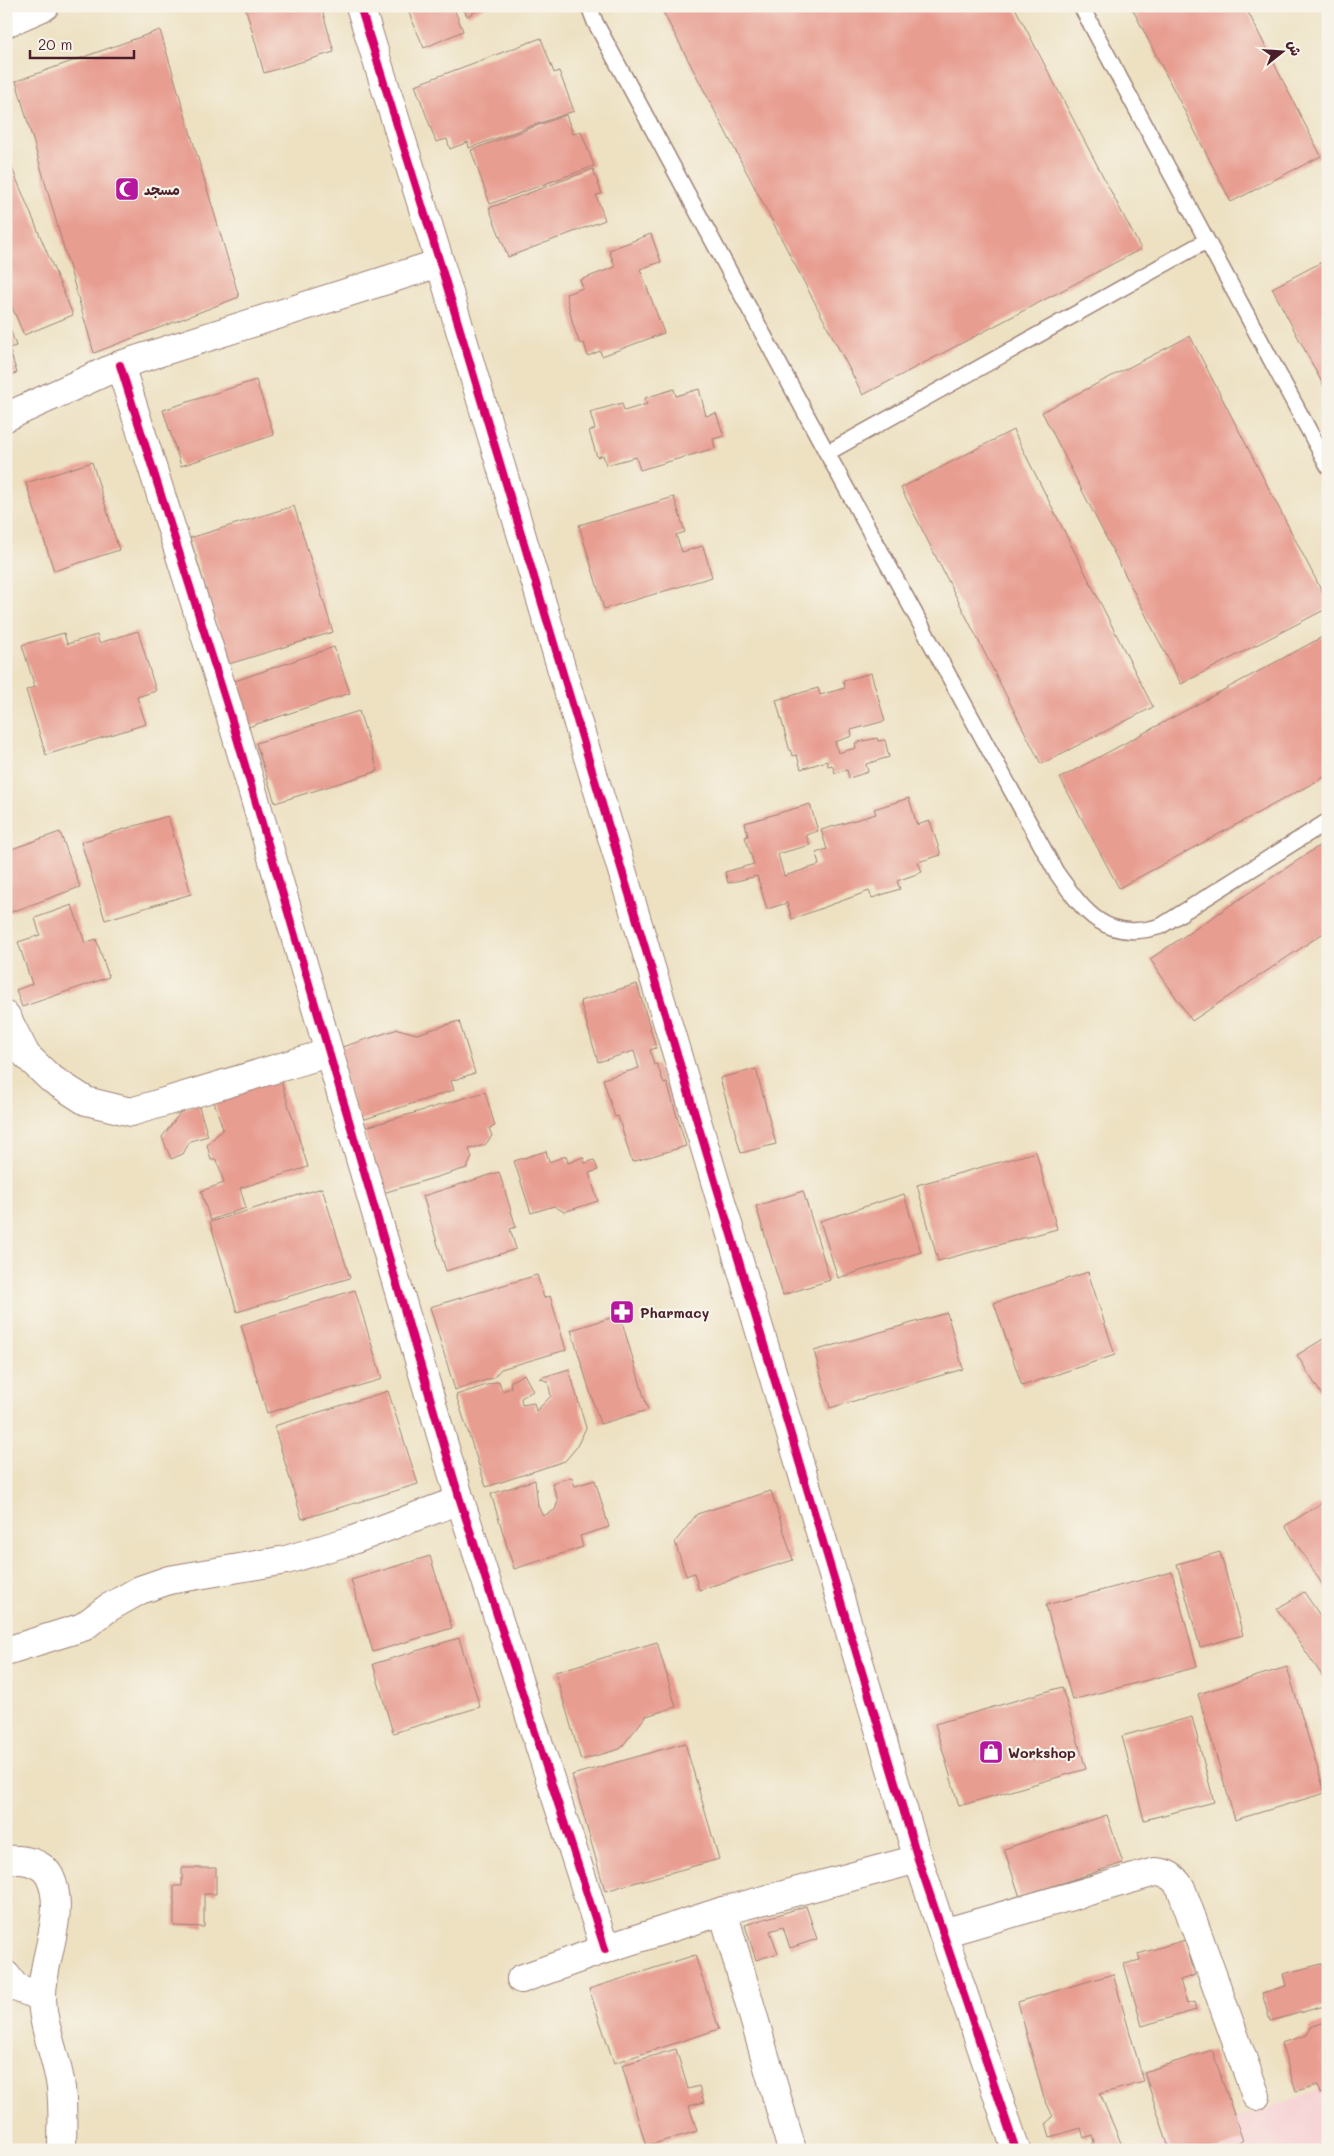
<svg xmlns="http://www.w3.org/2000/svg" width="1334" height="2156" viewBox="0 0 1334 2156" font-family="Mali,'Playpen Sans Arabic',sans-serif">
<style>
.built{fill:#f7cfd3}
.building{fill:#e89d91}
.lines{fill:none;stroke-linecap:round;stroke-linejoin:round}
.service-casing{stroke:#9c8076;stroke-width:18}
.minor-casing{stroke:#9c8076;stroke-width:30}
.tertiary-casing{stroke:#9c8076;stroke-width:30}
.service{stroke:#fff;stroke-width:15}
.minor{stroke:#fff;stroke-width:28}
.tertiary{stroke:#fff;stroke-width:28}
.cycleway-casing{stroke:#f7f3e8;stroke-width:11}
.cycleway{stroke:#d6006c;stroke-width:8}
.labels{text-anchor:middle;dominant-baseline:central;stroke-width:4.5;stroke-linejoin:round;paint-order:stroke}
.poi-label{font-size:14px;font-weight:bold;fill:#4a1f2b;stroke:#f7f3e8;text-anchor:start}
</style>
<rect width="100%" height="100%" fill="#f7f3e8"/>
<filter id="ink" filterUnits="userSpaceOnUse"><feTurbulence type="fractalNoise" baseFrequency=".02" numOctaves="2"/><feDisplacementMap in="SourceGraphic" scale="10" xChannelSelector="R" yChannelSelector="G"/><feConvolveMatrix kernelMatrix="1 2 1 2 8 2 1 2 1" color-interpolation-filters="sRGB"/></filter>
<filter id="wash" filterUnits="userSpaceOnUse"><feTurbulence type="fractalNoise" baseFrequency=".0096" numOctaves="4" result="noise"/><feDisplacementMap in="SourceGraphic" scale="20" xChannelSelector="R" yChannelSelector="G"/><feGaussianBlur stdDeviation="1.12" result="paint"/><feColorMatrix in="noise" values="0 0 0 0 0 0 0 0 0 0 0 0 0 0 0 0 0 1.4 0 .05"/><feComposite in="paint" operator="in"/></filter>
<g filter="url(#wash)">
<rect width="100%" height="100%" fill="#ede1c2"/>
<path class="built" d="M1328,2087V2150H1153L1152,2147Z"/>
<g id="blocks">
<g class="building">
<path d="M245,6H321L334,52L264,73Z"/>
<path d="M406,6H453L463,31L424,48Z"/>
<path d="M462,6H487L467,16Z"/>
<path d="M660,6H1014L1141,249L863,395Z"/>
<path d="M1131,6H1245L1321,156L1231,202Z"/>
<path d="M160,30L239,297L94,353L16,81Z"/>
<path d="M541,38L554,73L559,71L574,111L469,148L468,142L450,149L447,139L436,142L415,85Z"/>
<path d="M566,115L573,134L581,131L594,166L490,204L471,150Z"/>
<path d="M6,154L73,315L24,335L6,293Z"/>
<path d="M593,169L602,194L596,195L605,220L508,257L489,208Z"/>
<path d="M651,234L661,262L640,269L664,333L602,356L600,351L588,356L584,343L580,344L573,325L566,294L583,288L580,280L615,267L609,250Z"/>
<path d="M1328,259V394L1272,288Z"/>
<path d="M6,317L16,346L9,348L17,373L6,376Z"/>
<path d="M1190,336L1328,603V608L1181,684L1042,412Z"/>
<path d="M256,380L274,435L181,466L163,410Z"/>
<path d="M674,389L676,396L699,389L706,416L716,413L724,436L713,439L715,448L640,470L636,457L606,465L603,455L597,457L589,431L595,429L590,412L622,403L624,411L647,404L645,398Z"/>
<path d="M1013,430L1153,707L1041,764L901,488Z"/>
<path d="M92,462L119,550L54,571L26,483Z"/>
<path d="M674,497L685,532L676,535L682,552L703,546L712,577L604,609L579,525Z"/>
<path d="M294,506L333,632L229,664L190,538Z"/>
<path d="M138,631L156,691L137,697L146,724L46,755L26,690L35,687L22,645L64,633L67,644L97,635L99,643Z"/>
<path d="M1328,634V775L1119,888L1060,778Z"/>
<path d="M334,647L350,693L248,727L232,682Z"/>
<path d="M871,673L885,721L851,730L852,736L835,742L838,753L856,748L855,743L877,738L878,741L885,740L889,757L866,764L868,772L849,778L847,770L835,773L832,765L828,766L827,761L801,769L797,755L793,756L789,748L776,700L818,688L820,695L845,688L843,681Z"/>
<path d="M359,711L378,771L275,803L256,743Z"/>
<path d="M909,798L917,825L930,821L941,855L918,862L922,872L897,881L900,889L872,898L869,891L792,919L787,903L767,909L757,876L728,883L725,872L754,864L745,837L748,836L745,823L810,804L818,831L806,835L810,845L778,854L784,876L819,865L816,853L827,849L821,830L876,814L874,809Z"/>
<path d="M168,816L191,894L105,920L81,842Z"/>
<path d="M60,832L80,887L6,914V851Z"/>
<path d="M1328,840V930L1192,1021L1150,959Z"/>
<path d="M72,905L85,943L96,939L109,977L22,1007L16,990L32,984L18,942L40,935L35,918Z"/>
<path d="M637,984L656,1048L650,1050L654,1065L657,1064L664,1084L667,1083L686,1146L632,1162L618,1116L615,1117L603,1079L639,1068L634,1051L598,1062L580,1001Z"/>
<path d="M459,1021L475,1073L451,1081L454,1090L359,1121L336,1049L398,1029L417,1034Z"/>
<path d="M756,1069L776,1144L741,1153L720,1078Z"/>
<path d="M279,1075L308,1167L240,1188L246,1208L210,1220L201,1191L224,1183L217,1160H211L207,1145L223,1129L212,1096Z"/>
<path d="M485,1092L495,1126L489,1128L492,1136L485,1145L469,1149L472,1157L467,1168L383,1193L363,1128Z"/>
<path d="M198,1104L208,1136L190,1141L183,1154L171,1159L162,1137L183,1109Z"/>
<path d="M546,1151L549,1162L566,1156L568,1163L583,1157L585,1163L594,1160L598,1170L589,1173L598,1201L564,1212L554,1206L531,1213L514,1161Z"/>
<path d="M1036,1152L1057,1229L938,1261L917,1185Z"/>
<path d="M499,1172L516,1227L510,1229L516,1249L446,1271L423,1196Z"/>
<path d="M322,1188L350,1278L237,1312L210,1222Z"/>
<path d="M803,1191L830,1280L783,1295L756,1206Z"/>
<path d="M904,1194L921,1252L838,1278L820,1221Z"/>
<path d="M1088,1272L1115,1355L1022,1386L994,1303Z"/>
<path d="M537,1275L544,1298L550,1296L566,1350L501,1369L493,1378L455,1390L430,1307Z"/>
<path d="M355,1290L382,1379L267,1413L241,1325Z"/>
<path d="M947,1313L963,1369L830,1408L814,1351Z"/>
<path d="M620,1315L648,1410L600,1424L571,1330Z"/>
<path d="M1328,1336V1405L1297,1355Z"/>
<path d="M569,1369L586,1428L576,1448L565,1461L486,1487L456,1395L499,1381L502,1391L511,1388L510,1382L524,1374L533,1391L521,1398L522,1405L534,1403L536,1411L551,1396L548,1382L540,1378Z"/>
<path d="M388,1391L418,1484L302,1519L274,1426Z"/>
<path d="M572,1477L575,1486L595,1480L609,1527L580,1536L583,1547L514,1569L491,1494L535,1480L538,1506L543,1516L555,1510L558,1501L552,1483Z"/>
<path d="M771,1491L793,1560L699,1590L694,1573L686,1576L675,1542L697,1514Z"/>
<path d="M1328,1499V1593L1285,1526Z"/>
<path d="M1220,1552L1243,1635L1200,1647L1177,1564Z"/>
<path d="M430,1556L452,1628L373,1652L351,1580Z"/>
<path d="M1172,1572L1197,1667L1072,1700L1046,1605Z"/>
<path d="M1304,1592L1323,1620L1328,1617V1678L1325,1680L1277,1609Z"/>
<path d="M459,1638L480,1707L393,1733L373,1664Z"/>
<path d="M657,1642L676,1707L646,1716L620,1749L581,1760L555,1672Z"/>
<path d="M1287,1667L1325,1793L1235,1820L1198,1694Z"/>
<path d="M1062,1687L1086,1769L959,1806L935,1724Z"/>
<path d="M1192,1717L1214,1802L1144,1820L1122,1736Z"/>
<path d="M685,1743L719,1859L605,1891L572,1775Z"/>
<path d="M1107,1815L1123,1863L1020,1897L1004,1849Z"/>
<path d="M182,1868H216V1894H204V1927L174,1926V1886H182Z"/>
<path d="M806,1906L817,1939L790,1948L783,1927L770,1931L778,1953L756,1960L745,1925Z"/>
<path d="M1185,1940L1195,1975L1180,1980L1187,2004L1194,2002L1196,2010L1142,2026L1124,1964L1140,1960L1138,1954Z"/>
<path d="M695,1955L719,2029L614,2063L589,1989Z"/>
<path d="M1325,1963L1328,1974V2005L1270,2021L1262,1993L1286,1986L1283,1974Z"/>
<path d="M1113,1974L1144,2082L1100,2094L1124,2150H1087L1094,2142L1092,2135L1084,2138L1081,2128L1050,2137L1046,2123L1053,2117L1043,2095L1018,2002Z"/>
<path d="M1328,2021V2091L1320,2094L1318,2085L1296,2091L1281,2043L1307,2035L1310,2027Z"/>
<path d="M676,2049L688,2089L699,2086L704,2102L689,2106L697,2131L646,2146L622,2065Z"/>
<path d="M1212,2050L1243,2141L1217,2150H1170L1144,2072Z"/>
</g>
</g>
</g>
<g filter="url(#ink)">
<use href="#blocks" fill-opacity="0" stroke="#9c8076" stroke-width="1"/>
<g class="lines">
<defs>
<g id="service">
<path d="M589,6L595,22L827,453L1056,872C1085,913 1106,943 1161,926L1328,821"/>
<path d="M1081,6L1328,466"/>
<path d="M827,453L1206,241"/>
</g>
<g id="minor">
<path d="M120,365L230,714L460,1500L605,1949"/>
<path d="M6,417L120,365L440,263"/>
<path d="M6,1016L26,1055L50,1078L86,1101L131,1112L328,1053"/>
<path d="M6,1651L83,1627L108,1608L140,1590L169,1580L286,1560L353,1540L460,1500"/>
<path d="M6,1860C21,1859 42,1861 50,1877C67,1912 42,1958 42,1996C42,2025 55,2053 60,2081C64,2103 62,2128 62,2150"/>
<path d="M723,1911L792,2150"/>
<path d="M943,1933L1155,1872C1168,1873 1173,1876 1181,1888L1256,2096"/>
<path d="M6,1975L15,1987L42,1997"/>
<path d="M521,1979L605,1949L723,1911L918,1859"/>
</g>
<g id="tertiary">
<path d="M360,6L440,263L918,1859L1016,2150"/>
<path d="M6,23L45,6"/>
</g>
</defs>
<use href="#service" class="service-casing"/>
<use href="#minor" class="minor-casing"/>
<use href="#tertiary" class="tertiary-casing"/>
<use href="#service" class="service"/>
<use href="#minor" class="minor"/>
<use href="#tertiary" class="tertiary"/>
<defs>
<g id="cycleway">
<path d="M360,6L440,263L918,1859L1016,2150"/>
<path d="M120,365L230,714L460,1500L605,1949"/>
</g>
</defs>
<use href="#cycleway" class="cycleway-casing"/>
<use href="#cycleway" class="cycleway"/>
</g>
</g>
<defs>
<symbol id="mosque-square" viewBox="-11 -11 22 22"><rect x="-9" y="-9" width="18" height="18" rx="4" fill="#b5179e" stroke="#f7f3e8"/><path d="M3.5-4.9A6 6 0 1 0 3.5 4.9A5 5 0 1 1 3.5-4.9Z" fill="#fff"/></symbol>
<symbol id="pharmacy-square" viewBox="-11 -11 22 22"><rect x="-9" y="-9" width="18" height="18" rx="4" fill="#b5179e" stroke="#f7f3e8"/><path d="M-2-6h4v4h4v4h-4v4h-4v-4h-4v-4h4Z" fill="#fff"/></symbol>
<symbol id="shop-square" viewBox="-11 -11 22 22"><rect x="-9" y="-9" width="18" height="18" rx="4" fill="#b5179e" stroke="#f7f3e8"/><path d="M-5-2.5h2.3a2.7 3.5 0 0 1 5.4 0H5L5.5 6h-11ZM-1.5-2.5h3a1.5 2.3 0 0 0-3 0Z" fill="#fff"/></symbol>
</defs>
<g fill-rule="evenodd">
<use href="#mosque-square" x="113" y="175" width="28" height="28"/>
<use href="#pharmacy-square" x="608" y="1298" width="28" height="28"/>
<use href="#shop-square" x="977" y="1738" width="28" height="28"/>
</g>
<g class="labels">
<g class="poi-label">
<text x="144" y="189">مسجد</text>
<text x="640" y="1312">Pharmacy</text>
<text x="1008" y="1752">Workshop</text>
</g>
</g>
<rect width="1334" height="2156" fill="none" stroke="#f7f3e8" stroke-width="25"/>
<g transform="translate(1282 52) rotate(73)" stroke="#f7f3e8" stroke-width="4" paint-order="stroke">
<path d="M0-4L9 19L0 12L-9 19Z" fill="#4a1f2b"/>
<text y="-8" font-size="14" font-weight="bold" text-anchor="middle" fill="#4a1f2b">ش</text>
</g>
<path d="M30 50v8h104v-8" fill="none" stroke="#4a1f2b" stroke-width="2.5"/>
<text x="38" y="50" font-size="15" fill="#4a1f2b" stroke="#f7f3e8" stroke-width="4" paint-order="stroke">20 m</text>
</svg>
